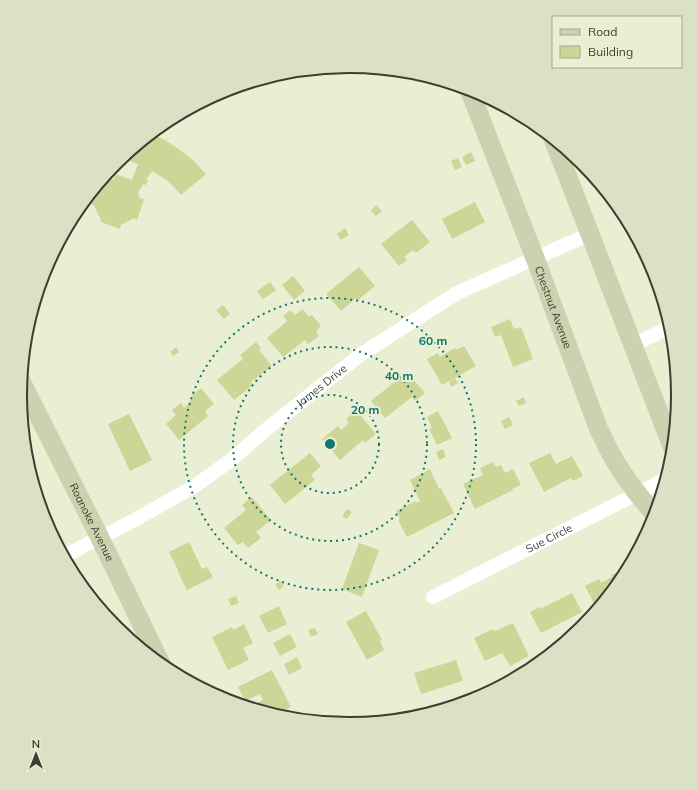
<svg xmlns="http://www.w3.org/2000/svg" width="698" height="790" viewBox="0 0 698 790" font-family="Mulish,sans-serif">
<style>
.building{fill:#cdd696}
.lines{fill:none;stroke-linecap:round;stroke-linejoin:round}
.street{stroke:#fff;stroke-width:14}
.secondary{stroke:#cdd1af;stroke-width:19}
.ring{fill:none;stroke:#0f766e;stroke-width:2;stroke-dasharray:2 4}
.labels{text-anchor:middle;dominant-baseline:central;stroke-width:4;stroke-linejoin:round;paint-order:stroke}
.street-label{font-size:11px;fill:#3c3e33;stroke:#eaefd3}
.rim{fill:none;stroke:#3c3e33;stroke-width:2}
.centre{fill:#0f766e;stroke:#eaefd3;stroke-width:2}
.ring-label{font-size:12px;text-anchor:middle;font-weight:bold;fill:#0f766e;stroke:#eaefd3;stroke-width:4;stroke-linejoin:round;paint-order:stroke}
</style>
<rect width="100%" height="100%" fill="#eaefd3"/>
<g class="building">
<path d="M151,134L165,140L180,150L194,161L206,174L181,195L168,181L152,171L146,180L148,181L146,185L143,184L138,193L140,198L144,199L137,220L134,218L121,225L120,229L101,222V220L94,205L91,204L96,187L98,184L100,185L114,179L115,174L132,180L138,164L123,159L124,156Z"/>
<path d="M471,152L475,161L466,165L462,157Z"/>
<path d="M458,158L462,167L455,170L451,161Z"/>
<path d="M475,202L485,222L452,239L442,219Z"/>
<path d="M376,205L382,211L376,216L371,211Z"/>
<path d="M412,220L430,242L416,253L413,250L404,257L407,260L399,266L381,244Z"/>
<path d="M345,228L349,235L341,240L337,234Z"/>
<path d="M359,267L375,286L358,300L356,298L341,311L326,294Z"/>
<path d="M293,276L305,291L294,300L282,285Z"/>
<path d="M270,282L276,290L263,299L257,291Z"/>
<path d="M223,305L230,314L224,319L216,310Z"/>
<path d="M303,309L309,317L312,315L321,326L316,331L319,336L308,344L305,340L283,357L267,338L287,321L283,316L290,310L295,315Z"/>
<path d="M510,319L514,329L521,327L533,359L513,367L501,335L495,337L491,327Z"/>
<path d="M256,342L261,348L259,350L272,366L251,382L253,385L234,400L217,380L243,359L240,355Z"/>
<path d="M464,346L476,366L442,385L427,359L438,353L440,357L455,348L456,350Z"/>
<path d="M176,347L179,352L173,356L170,352Z"/>
<path d="M407,372L425,393L415,401L412,397L385,418L371,401Z"/>
<path d="M455,378L458,383L451,387L449,382Z"/>
<path d="M201,388L214,404L205,411L208,416L179,440L166,424L176,415L172,410L181,403L184,408L190,403L189,402L193,398L191,396Z"/>
<path d="M524,397L526,403L519,406L516,401Z"/>
<path d="M356,410L376,434L365,443L363,440L340,460L322,439L338,426L341,430L349,423L346,419Z"/>
<path d="M438,411L452,438L437,445L429,429L432,428L427,417Z"/>
<path d="M129,414L152,460L130,471L108,424Z"/>
<path d="M509,417L513,425L505,429L501,421Z"/>
<path d="M443,449L446,457L439,460L436,452Z"/>
<path d="M310,453L321,466L311,475L315,480L285,504L270,485Z"/>
<path d="M550,453L556,464L572,456L583,476L573,481L571,478L544,492L529,463Z"/>
<path d="M493,462L496,467L501,465L505,473L513,469L521,485L512,489L513,490L475,509L463,484L483,475L480,468Z"/>
<path d="M430,469L439,489L441,488L454,513L407,537L398,520L400,519L396,511L416,501L417,503L420,501L410,480Z"/>
<path d="M252,497L271,520L256,532L261,538L248,548L243,542L238,545L224,528L246,510L242,505Z"/>
<path d="M347,509L352,512L347,519L342,516Z"/>
<path d="M189,542L202,569L207,567L213,577L187,590L177,570H178L169,552Z"/>
<path d="M359,543L379,550L362,597L342,589Z"/>
<path d="M620,571L623,577L622,578L597,609L585,586L599,579L601,583L612,577L611,575Z"/>
<path d="M280,581L284,586L279,590L275,585Z"/>
<path d="M572,593L582,612L541,633L530,612L539,607L540,609Z"/>
<path d="M236,596L239,603L231,606L228,599Z"/>
<path d="M279,606L287,624L268,633L259,616Z"/>
<path d="M366,611L382,640L380,641L384,650L367,660L346,622Z"/>
<path d="M513,623L529,656L510,666L502,653L485,661L474,638L493,629L495,631Z"/>
<path d="M244,624L253,643L243,648L249,660L228,670L212,637L232,627L233,630Z"/>
<path d="M315,628L318,634L311,637L308,630Z"/>
<path d="M290,634L297,647L280,656L273,643Z"/>
<path d="M297,657L302,668L289,675L284,664Z"/>
<path d="M456,660L463,681L421,694L414,673Z"/>
<path d="M272,670L291,707L275,715L248,707L263,700L260,694L245,701L238,687Z"/>
</g>
<g class="lines">
<g class="street">
<path d="M633,345L670,327"/>
<path id="s1" d="M64,556L131,522L195,486L231,460L263,432L360,355L457,293L590,234"/>
<path id="s2" d="M433,597L666,479"/>
</g>
<g class="secondary">
<path id="s3" d="M469,89L535,258L599,430C603,437 606,445 610,452C622,475 638,495 655,515"/>
<path d="M553,139L590,234L673,449"/>
<path id="s4" d="M21,381L100,538L161,664"/>
</g>
</g>
<g class="ring">
<circle cx="330" cy="444" r="49"/>
<circle cx="330" cy="444" r="97"/>
<circle cx="330" cy="444" r="146"/>
</g>
<g class="labels">
<g class="street-label">
<text stroke="none"><textPath href="#s3" startOffset="234">Chestnut Avenue</textPath></text>
<text stroke="none"><textPath href="#s1" startOffset="310">James Drive</textPath></text>
<text stroke="none"><textPath href="#s4" startOffset="158">Roanoke Avenue</textPath></text>
<text stroke="none"><textPath href="#s2" startOffset="130">Sue Circle</textPath></text>
</g>
</g>
<path d="M0 0H698V790H0ZM27 395a322 322 0 1 1 644 0a322 322 0 1 1-644 0Z" fill="#dce1c6" fill-rule="evenodd"/>
<path class="rim" d="M27 395a322 322 0 1 1 644 0a322 322 0 1 1-644 0Z"/>
<circle cx="330" cy="444" r="6" class="centre"/>
<g class="ring-label">
<text x="433" y="345">60 m</text>
<text x="399" y="380">40 m</text>
<text x="365" y="414">20 m</text>
</g>
<rect x="552" y="16" width="130" height="52" fill="#eaefd3" stroke="#a4a893"/>
<rect x="560" y="29" width="20" height="6" fill="#cdd1af" stroke="#a4a893"/>
<text x="588" y="36" font-size="12" fill="#3c3e33">Road</text>
<rect x="560" y="46" width="20" height="12" fill="#cdd696" stroke="#a4a893"/>
<text x="588" y="56" font-size="12" fill="#3c3e33">Building</text>
<g transform="translate(36 754)" stroke="#eaefd3" stroke-width="3" paint-order="stroke">
<path d="M0-3L7 15L0 10L-7 15Z" fill="#3c3e33"/>
<text y="-6" font-size="11" font-weight="bold" text-anchor="middle" fill="#3c3e33">N</text>
</g>
</svg>
